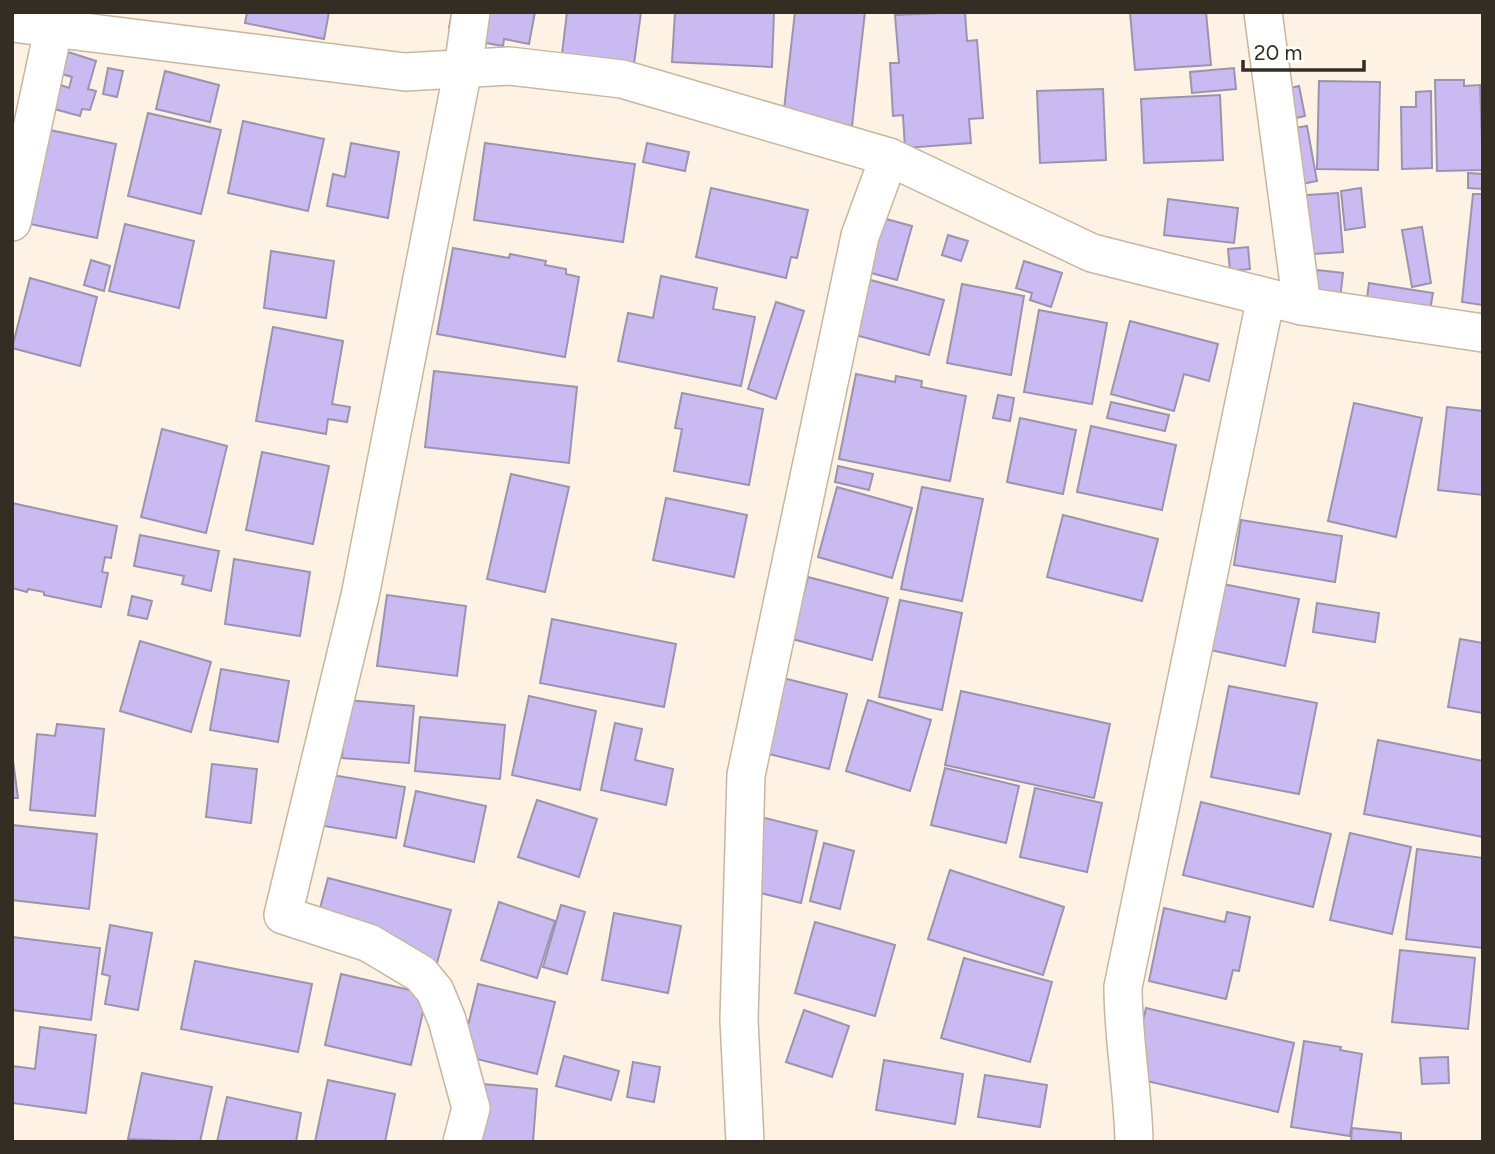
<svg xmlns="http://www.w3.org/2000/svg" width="1495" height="1154" viewBox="0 0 1495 1154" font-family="Figtree,sans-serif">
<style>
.building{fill:#c9bbf2;stroke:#9a94ae;stroke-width:2}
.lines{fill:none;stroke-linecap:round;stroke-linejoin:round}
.minor-casing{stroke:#c8b69f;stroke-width:40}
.minor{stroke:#fff;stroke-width:37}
</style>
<rect width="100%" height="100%" fill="#fdf2e4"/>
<g class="building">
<path d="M247,12H329L324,39L245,23Z"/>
<path d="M452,12H535L529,44L504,39L503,46L469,40L470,32L449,28Z"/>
<path d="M567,12H641L634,64L562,54Z"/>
<path d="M675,12H774L772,67L672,62Z"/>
<path d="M795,12H865L852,126L783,118Z"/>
<path d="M965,12L967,41L977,40L983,118L969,119L971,143L905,148L903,115L893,116L890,63H899L895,15Z"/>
<path d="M1130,12H1206L1211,65L1135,70Z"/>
<path d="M68,52L96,61L88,89L96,91L90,110L82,109L80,116L54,109L61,85L69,88L72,77L62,74Z"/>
<path d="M108,68L123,71L117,97L103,94Z"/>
<path d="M1234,68L1236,89L1192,93L1190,72Z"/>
<path d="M165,71L219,85L210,122L156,109Z"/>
<path d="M1435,80H1464V86L1480,85L1483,170L1437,171Z"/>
<path d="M1319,81L1380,82L1378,170L1317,169Z"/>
<path d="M1299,86L1305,116L1283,121L1277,91Z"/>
<path d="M1103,89L1106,160L1040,163L1037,91Z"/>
<path d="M1431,91L1432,168L1402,169L1401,107H1416V92Z"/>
<path d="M1220,95L1223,160L1144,163L1141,99Z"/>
<path d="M148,113L221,130L201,214L128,196Z"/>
<path d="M243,121L324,139L308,211L228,193Z"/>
<path d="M1307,126L1317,181L1282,188L1272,132Z"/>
<path d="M50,130L116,144L97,238L30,224Z"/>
<path d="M351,143L399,152L388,218L327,206L333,174L345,177Z"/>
<path d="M485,143L635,164L623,242L474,220Z"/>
<path d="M647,143L689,152L685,171L643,162Z"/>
<path d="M1468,173L1483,174V189L1468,188Z"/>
<path d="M711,188L808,210L797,258L791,257L786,278L696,257Z"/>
<path d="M1361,188L1365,227L1345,230L1341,191Z"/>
<path d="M1338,193L1343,252L1297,255L1292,196Z"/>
<path d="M1473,194H1483V305L1462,302Z"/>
<path d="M1168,199L1238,208L1234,243L1164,235Z"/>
<path d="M875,216L912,226L897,280L860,270Z"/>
<path d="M125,224L194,241L179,308L109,291Z"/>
<path d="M1422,227L1431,283L1412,287L1402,230Z"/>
<path d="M948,235L968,241L961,261L942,255Z"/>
<path d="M1248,247L1250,269L1230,271L1228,249Z"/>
<path d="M453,248L509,258L510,254L546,261L545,265L566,269V274L579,277L565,357L437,334Z"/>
<path d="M271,251L334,261L326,318L264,308Z"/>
<path d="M91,260L110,266L104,291L84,285Z"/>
<path d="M1024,261L1062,273L1051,307L1030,300L1032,293L1016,288Z"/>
<path d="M1317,270L1343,273L1339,308L1313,305Z"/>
<path d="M661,276L717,288L713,309L755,317L741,386L618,361L628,313L653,318Z"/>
<path d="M30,278L97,297L80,366L12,348Z"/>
<path d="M867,279L944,300L929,355L852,334Z"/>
<path d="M1369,283L1433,293L1428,321L1365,312Z"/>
<path d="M962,284L1024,296L1011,375L947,363Z"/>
<path d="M776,302L804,311L776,399L748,389Z"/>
<path d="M1039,310L1107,323L1092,404L1024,392Z"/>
<path d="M1130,321L1218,344L1209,381L1184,374L1174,411L1111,394Z"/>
<path d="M273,327L343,341L332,404L350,407L347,422L328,419L326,434L256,421Z"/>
<path d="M434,371L577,387L569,463L425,447Z"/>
<path d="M856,374L895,382L896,376L922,381L921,387L966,396L950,481L839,459Z"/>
<path d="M682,393L763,409L749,485L674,471L682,429L675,428Z"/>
<path d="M998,395L1014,398L1010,421L993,418Z"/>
<path d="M1111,402L1169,415L1165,431L1107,418Z"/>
<path d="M1354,403L1422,418L1396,537L1328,521Z"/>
<path d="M1447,407L1483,411V495L1438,490Z"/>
<path d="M1020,418L1076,430L1063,494L1007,482Z"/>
<path d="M1091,426L1176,445L1162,510L1077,492Z"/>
<path d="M162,429L227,446L206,533L141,517Z"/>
<path d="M262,452L329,466L313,544L246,530Z"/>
<path d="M838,466L873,474L869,490L835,482Z"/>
<path d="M511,474L569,487L545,592L487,579Z"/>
<path d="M837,487L912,508L892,578L818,557Z"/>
<path d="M922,487L983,499L962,601L901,589Z"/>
<path d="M666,498L747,515L734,577L653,560Z"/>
<path d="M12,503L117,526L111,558L105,557L102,572L108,573L101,607L44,595V592L28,589L27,592L12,588Z"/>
<path d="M1063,515L1158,539L1142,601L1047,577Z"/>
<path d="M1241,520L1342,536L1335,582L1234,565Z"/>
<path d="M140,535L219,551L211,591L182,584L184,576L134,566Z"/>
<path d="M234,559L310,572L300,636L225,624Z"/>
<path d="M808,577L888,598L872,660L792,639Z"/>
<path d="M1223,584L1299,599L1285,666L1210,650Z"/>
<path d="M387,595L466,606L457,676L377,666Z"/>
<path d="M132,596L152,601L147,619L128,615Z"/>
<path d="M900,600L962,613L942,710L879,697Z"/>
<path d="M1317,603L1379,613L1375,642L1313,632Z"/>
<path d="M552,619L676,644L664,707L540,683Z"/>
<path d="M1460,639L1483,643V713L1448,707Z"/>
<path d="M140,641L211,662L191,732L120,711Z"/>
<path d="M221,669L289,681L278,742L210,730Z"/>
<path d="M783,678L847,694L829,769L765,753Z"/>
<path d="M1229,686L1317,703L1299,794L1211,777Z"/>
<path d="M961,691L1110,724L1094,798L945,765Z"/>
<path d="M529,696L596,711L580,790L512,775Z"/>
<path d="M347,700L414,706L409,763L342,758Z"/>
<path d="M868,700L931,720L910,791L846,771Z"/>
<path d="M420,717L505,725L500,779L415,771Z"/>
<path d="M615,723L642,729L635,760L673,769L666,805L601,790Z"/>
<path d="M57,724L104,729L95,816L30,810L37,734L55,736Z"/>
<path d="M1378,740L1483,761V837L1364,814Z"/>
<path d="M12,753L18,798H12Z"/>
<path d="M212,764L257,769L251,823L206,817Z"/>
<path d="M945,768L1019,786L1006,843L931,825Z"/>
<path d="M326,774L405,787L396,838L318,825Z"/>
<path d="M1035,788L1102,803L1087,872L1020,857Z"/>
<path d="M416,791L486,806L474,862L404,846Z"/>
<path d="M537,800L597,819L579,877L518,857Z"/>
<path d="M1201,802L1331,834L1313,907L1183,875Z"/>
<path d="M753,815L817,831L801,903L736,887Z"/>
<path d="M12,825L97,834L89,909L12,900Z"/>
<path d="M1350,833L1411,847L1392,934L1330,920Z"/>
<path d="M824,843L854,851L840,909L810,901Z"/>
<path d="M1417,849L1483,858V948L1406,939Z"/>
<path d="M950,870L1064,907L1043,975L928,939Z"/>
<path d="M328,878L451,910L436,967L313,935Z"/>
<path d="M499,902L555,921L537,978L481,960Z"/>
<path d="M561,905L585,912L567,974L543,967Z"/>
<path d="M1164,908L1225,922L1227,912L1250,917L1239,971L1233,970L1226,999L1149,981Z"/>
<path d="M614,913L681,926L668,993L602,980Z"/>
<path d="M815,922L895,945L875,1016L795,993Z"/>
<path d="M110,925L152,933L138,1010L105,1004L110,976L102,974Z"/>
<path d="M12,937L100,948L91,1020L12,1010Z"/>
<path d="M1400,950L1475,958L1468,1029L1392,1022Z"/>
<path d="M964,958L1052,982L1030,1062L941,1038Z"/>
<path d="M195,961L312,984L298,1052L181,1029Z"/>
<path d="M341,974L427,994L411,1065L325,1045Z"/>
<path d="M478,984L555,1002L537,1074L461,1055Z"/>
<path d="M1146,1008L1294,1043L1278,1112L1130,1077Z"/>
<path d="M804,1010L849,1026L832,1077L786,1062Z"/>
<path d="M40,1027L96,1035L86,1113L12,1103V1066L35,1069Z"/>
<path d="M1304,1041L1341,1047L1340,1050L1362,1054L1350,1136L1291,1127Z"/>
<path d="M564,1056L619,1071L611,1100L556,1086Z"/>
<path d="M1448,1057L1449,1083L1422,1084L1420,1058Z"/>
<path d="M884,1060L963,1074L955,1124L876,1110Z"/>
<path d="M633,1062L660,1067L654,1102L627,1097Z"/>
<path d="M142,1073L212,1087L200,1142L128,1139Z"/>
<path d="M985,1075L1047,1085L1040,1127L978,1117Z"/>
<path d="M328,1080L395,1094L385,1142H315Z"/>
<path d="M472,1083L537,1089L533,1142H467Z"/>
<path d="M227,1097L301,1113L296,1142H217Z"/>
<path d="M1352,1128L1401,1133V1142H1351Z"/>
</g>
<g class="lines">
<defs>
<g id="minor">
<path d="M1263,12L1302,306"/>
<path d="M12,23L405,72L509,66L622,79L889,157L1092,253L1302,306L1483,333"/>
<path d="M12,222L57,12"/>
<path d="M462,1142L471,1108L447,1020L435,991L421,974L369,943L283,915L360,596L463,69L471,12"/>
<path d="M745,1142L739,1020L746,775L860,236L889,157"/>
<path d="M1134,1142C1133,1089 1123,1039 1123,987L1266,297"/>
</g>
</defs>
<use href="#minor" class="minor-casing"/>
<use href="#minor" class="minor"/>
</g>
<rect width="1495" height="1154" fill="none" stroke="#342d24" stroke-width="28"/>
<path d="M1243 60v10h121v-10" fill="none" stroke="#342d24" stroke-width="3.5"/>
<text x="1254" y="60" font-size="21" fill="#342d24" stroke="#ffffff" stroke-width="5" paint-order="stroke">20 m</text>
</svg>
